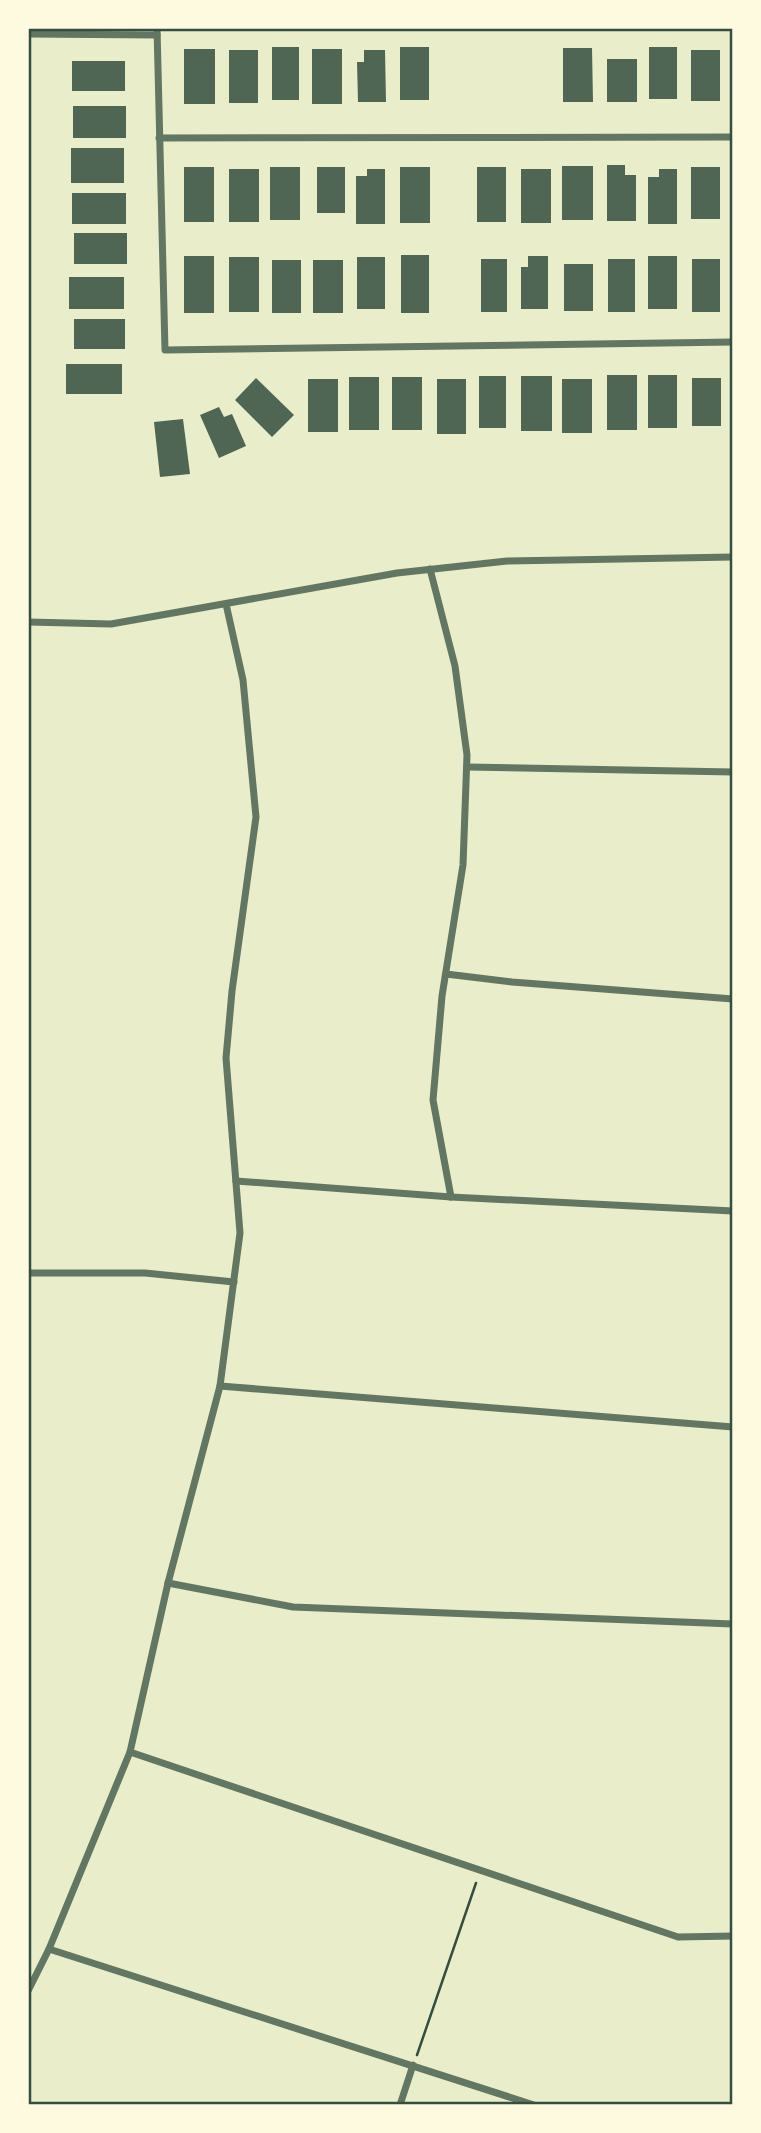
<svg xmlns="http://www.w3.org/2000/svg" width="761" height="2133" viewBox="0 0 761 2133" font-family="'Nunito Sans',sans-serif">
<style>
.building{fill:#4f6655}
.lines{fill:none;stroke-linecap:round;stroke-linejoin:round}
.path{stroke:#344e41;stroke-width:2.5}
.minor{stroke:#617663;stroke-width:7}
.neatline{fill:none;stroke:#344e41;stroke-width:2.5}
</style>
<rect width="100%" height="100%" fill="#e9edc9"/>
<g class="building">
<rect x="272" y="47" width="27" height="53"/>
<rect x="400" y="47" width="29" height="53"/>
<rect x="649" y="47" width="28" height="52"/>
<path d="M563,48H592L593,102H563Z"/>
<rect x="184" y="49" width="31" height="55"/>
<rect x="312" y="49" width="30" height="55"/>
<rect x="229" y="50" width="29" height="53"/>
<path d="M364,50H385L386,102H358L357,62H364Z"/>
<rect x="691" y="50" width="29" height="51"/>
<rect x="607" y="59" width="30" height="43"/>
<rect x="72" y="61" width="53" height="30"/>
<rect x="73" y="106" width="53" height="32"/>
<rect x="71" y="148" width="53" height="35"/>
<path d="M607,165H625V175H636V221H607Z"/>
<rect x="562" y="166" width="31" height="54"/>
<rect x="184" y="167" width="30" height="55"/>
<rect x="270" y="167" width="30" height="53"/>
<rect x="317" y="167" width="28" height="46"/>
<rect x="400" y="167" width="30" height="56"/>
<rect x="477" y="167" width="29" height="55"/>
<rect x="691" y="167" width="29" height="52"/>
<rect x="229" y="169" width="30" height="53"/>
<path d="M367,169H385V224H356V176H367Z"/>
<rect x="521" y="169" width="30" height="54"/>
<path d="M659,169H677V224H648V177H659Z"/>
<rect x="72" y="193" width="54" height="31"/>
<rect x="74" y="233" width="53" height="31"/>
<rect x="401" y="255" width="28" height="58"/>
<rect x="184" y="256" width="30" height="57"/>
<path d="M528,256H548V309H521V267H528Z"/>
<rect x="648" y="256" width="29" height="53"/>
<rect x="229" y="257" width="30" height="55"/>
<rect x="357" y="257" width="28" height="52"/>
<rect x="481" y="259" width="26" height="53"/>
<rect x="608" y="259" width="27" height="53"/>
<rect x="692" y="259" width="28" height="53"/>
<rect x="272" y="260" width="29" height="53"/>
<rect x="313" y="260" width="30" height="53"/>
<rect x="564" y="264" width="29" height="47"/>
<rect x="69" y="277" width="55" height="32"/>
<rect x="74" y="319" width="51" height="30"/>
<rect x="66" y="364" width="56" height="30"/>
<rect x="607" y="375" width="30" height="55"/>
<rect x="648" y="375" width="29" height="53"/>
<rect x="479" y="376" width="27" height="52"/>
<rect x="521" y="376" width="31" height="55"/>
<rect x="349" y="377" width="30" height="53"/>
<rect x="392" y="377" width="30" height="53"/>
<path d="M256,378L294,415L272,437L235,400Z"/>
<rect x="692" y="378" width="29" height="48"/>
<rect x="308" y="379" width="30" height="53"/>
<rect x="437" y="379" width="29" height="55"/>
<rect x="562" y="379" width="30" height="54"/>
<path d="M219,407L224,417L232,414L246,446L219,458L200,415Z"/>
<path d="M183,419L190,474L160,477L154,422Z"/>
</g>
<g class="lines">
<path class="path" d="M417,2055L476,1883"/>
<g class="minor">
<path d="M157,28L165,350L733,342"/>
<path d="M28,34L157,35"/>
<path d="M159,138L733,137"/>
<path d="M430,569L455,666L467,755L463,865L442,996L433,1100L451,1197"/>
<path d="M28,622L111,624L397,573L507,561L733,557"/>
<path d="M467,767L733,772"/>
<path d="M446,974L512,982L733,999"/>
<path d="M236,1181L451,1197L733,1211"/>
<path d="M28,1273H145L234,1282"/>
<path d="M220,1386L733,1427"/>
<path d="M168,1583L293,1607L733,1624"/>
<path d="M130,1752L678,1937L733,1936"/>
<path d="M49,1949L534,2105"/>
<path d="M28,1991L49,1949L130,1752L168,1583L220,1386L240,1233L226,1058L232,991L256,817L243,680L226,604"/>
<path d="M400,2105L413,2065"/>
</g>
</g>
<rect width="761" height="2133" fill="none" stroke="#fefae0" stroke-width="60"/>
<rect x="30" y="30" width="701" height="2073" class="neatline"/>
</svg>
